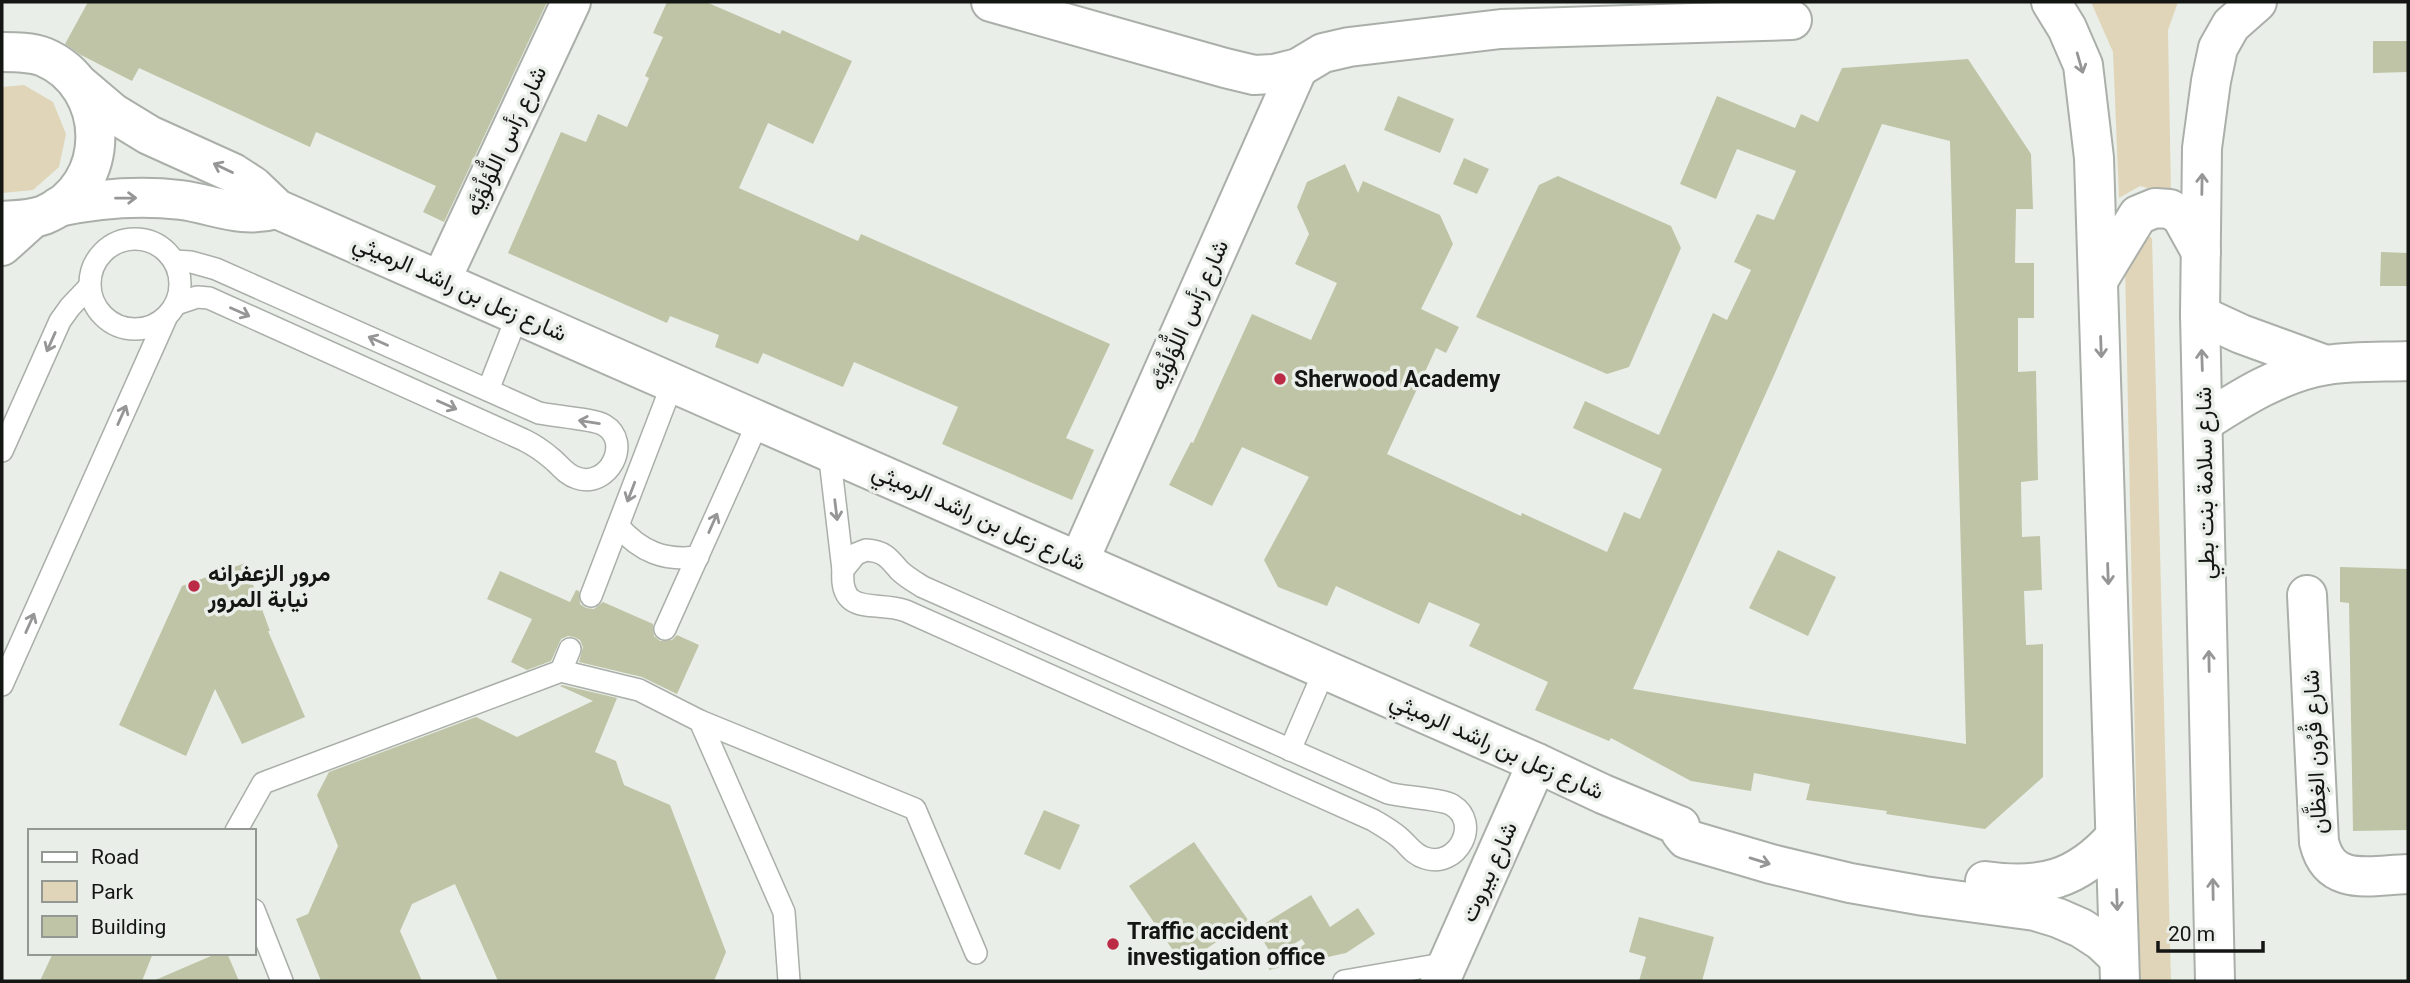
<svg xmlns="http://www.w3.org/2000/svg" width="2410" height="983" viewBox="0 0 2410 983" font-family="Roboto,Vazirmatn,sans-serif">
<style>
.green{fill:#e0d5b8}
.building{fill:#bec4a5;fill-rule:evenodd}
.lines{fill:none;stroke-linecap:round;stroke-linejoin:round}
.service-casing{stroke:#aaafa9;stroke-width:24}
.minor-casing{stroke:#aaafa9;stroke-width:42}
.tertiary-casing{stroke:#aaafa9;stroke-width:42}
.secondary-casing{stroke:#aaafa9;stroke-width:42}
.service{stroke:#fff;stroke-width:21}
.minor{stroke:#fff;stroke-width:38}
.tertiary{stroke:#fff;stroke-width:38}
.secondary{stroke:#fff;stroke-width:38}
.oneway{stroke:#959695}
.poi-dot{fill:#bc2b45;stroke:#e9efe8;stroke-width:2.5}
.labels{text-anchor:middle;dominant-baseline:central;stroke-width:7;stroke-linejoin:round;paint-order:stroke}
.street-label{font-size:23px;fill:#141614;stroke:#e9efe8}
.poi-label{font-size:23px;font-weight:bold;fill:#141614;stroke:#e9efe8;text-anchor:start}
</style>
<rect width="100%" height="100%" fill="#e9efe8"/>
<g class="green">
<path d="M2091,2H2178L2168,30L2171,194L2140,186L2119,198L2113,52Z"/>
<path d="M24,85L53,102L66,134L59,167L33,190L2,193V87Z"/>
<path d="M2141,233L2152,238L2171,981H2140L2125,264Z"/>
</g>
<g class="building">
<path d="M88,2H547L444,222L423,212L436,186L316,132L310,147L139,68L132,81L81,55L65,44Z"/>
<path d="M667,2H706L780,34L782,30L852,61L813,144L768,123L739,188L858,241L861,234L1110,344L1066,438L1094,450L1072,500L942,444L958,407L854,362L843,387L763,353L758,364L715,347L719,335L670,316L667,323L508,253L561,132L586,142L598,114L627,127L649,78L645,76L663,37L653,33Z"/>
<path d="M2373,41H2408V72L2373,73Z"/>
<path d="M1968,59L2031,154L2033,209H2016L2015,263H2034V318H2018V372L2036,371L2038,480L2021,482L2022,537L2040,536L2042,590L2024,591L2026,645L2043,644V777L1985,829L1886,814L1887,811L1806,800L1810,784L1754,773L1751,791L1691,781L1611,738L1609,741L1535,710L1548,682L1469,646L1480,624L1429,602L1419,624L1336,586L1327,606L1278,587L1264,560L1309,477L1242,447L1212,506L1169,485L1191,442L1193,443L1252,314L1311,340L1337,283L1295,264L1309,234L1297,207L1307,182L1345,164L1358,193L1363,181L1440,215L1453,244L1421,309L1459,327L1446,353L1436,348L1387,454L1521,516L1522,513L1607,552L1624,512L1640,519L1662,469L1573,428L1585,401L1659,435L1713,313L1727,320L1751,270L1734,262L1757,214L1774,220L1796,171L1737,149L1716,199L1680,184L1717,96L1795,128L1801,114L1818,122L1842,68ZM1882,124L1950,141L1966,744L1633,689L1775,373Z"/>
<path d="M1398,96L1454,119L1440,153L1384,130Z"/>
<path d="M1464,158L1489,169L1477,194L1453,184Z"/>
<path d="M1558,176L1671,226L1681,248L1629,367L1607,374L1476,317L1539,185Z"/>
<path d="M2381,252L2408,253V286H2380Z"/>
<path d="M1778,550L1836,577L1808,636L1749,608Z"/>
<path d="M245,563L270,631H268L305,717L242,744L215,689L186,756L119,725L182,586Z"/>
<path d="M2340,567L2408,569V830L2353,831L2349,603L2340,602Z"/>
<path d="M500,571L570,602L576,590L579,591L580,604L586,608L594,609L603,602L653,624L654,636L660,641L672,640L677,635L699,645L677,694L642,677L579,662L583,647L580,640L574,637L568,636L561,639L551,661L527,670L511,662L532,619L487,599Z"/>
<path d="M562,685L617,698L595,752L616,761L624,785L670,805L726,952L714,981H498L455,884L412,904L400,931L422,981H321L296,919L308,914L338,846L317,795L329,772L476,717L517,737L593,701L560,686Z"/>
<path d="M1044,810L1080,825L1060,870L1024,854Z"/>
<path d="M1194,842L1248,920L1183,965L1129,886Z"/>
<path d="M1311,895L1330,927L1358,908L1375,934L1346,953L1269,970V968L1305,944L1302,939L1273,957L1256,929Z"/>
<path d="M1639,917L1714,937L1702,981H1639L1646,957L1629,952Z"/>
<path d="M53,953H153L142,981H40Z"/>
<path d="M218,953H227L239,981H153Z"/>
</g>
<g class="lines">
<defs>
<g id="service">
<circle cx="135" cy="284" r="45"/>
<path d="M174,261L191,262L216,269L539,413C553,416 594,419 604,425C633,442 608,489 577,478C566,475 560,465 551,458C543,451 534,445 524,440L209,298L197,297L176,304"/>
<path d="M488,390L518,314"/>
<path d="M2,451L60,321L70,307L89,287"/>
<path d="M829,451L843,570"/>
<path d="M618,526C641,552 664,561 698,557"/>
<path d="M866,550C884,551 889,558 899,570C906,577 915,582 923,587L1388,793C1402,797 1443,799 1452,805C1482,823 1457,869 1425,858C1414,855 1409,846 1400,838C1392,831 1383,826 1373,820L906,611C877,600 839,618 843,570L856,554Z"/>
<path d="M591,596L673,382"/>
<path d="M665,629L759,420"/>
<path d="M561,671L570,649"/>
<path d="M2,685L166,318"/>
<path d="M700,721L915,809L976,953"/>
<path d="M1290,750L1325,669"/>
<path d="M236,831L263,783L561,671L639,690L700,721L784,912L789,981"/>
<path d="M254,910L282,981"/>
<path d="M1344,981L1448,963"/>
</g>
<g id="minor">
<path d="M991,2L1225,68L1254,75L1274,74L1298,68L1323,53L1349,47L1501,29L1792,20"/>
<path d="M2,52C16,52 31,52 44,57C112,86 113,187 44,215C31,220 16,220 2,221"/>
<path d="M80,85L113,113L149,135L233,173L253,186L277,209L1537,763L1603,794L1680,826"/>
<path d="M58,207C100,198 139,195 181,200C217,205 240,219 277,209"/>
<path d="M441,280L571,2"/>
<path d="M2200,315L2241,334L2326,365"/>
<path d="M2204,422C2241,398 2282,372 2327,365C2353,361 2382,362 2408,361"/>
<path d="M1079,561L1298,68"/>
<path d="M2307,595L2319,842C2330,888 2371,875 2408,874"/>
<path d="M1680,826L1681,833L1686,839L1771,864L1850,883L1924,896L2035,911L2058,918L2081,928L2101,941L2119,958"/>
<path d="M1985,881C2041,889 2077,880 2115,837"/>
<path d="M1440,981L1537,763"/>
</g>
<path id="tertiary" d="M2,246L32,219"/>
<g id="secondary">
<path d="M2051,2L2067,28L2083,65L2094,158L2120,981"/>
<path d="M2099,279L2138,215L2155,208L2170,209L2181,216L2201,252"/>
<path d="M2215,981L2200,315L2202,148L2211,81L2218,48L2231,25L2257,2"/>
</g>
</defs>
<use href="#service" class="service-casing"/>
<use href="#minor" class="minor-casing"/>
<use href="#tertiary" class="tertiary-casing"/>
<use href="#secondary" class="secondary-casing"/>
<use href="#service" class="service"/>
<use href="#minor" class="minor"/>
<use href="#tertiary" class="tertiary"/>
<use href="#secondary" class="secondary"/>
</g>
<defs><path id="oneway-shaft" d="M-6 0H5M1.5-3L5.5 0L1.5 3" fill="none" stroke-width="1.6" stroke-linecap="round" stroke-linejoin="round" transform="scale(1.75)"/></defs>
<g class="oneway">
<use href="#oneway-shaft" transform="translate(2080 63) rotate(74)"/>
<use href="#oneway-shaft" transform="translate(223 168) rotate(-154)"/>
<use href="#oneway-shaft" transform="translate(2202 184) rotate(-89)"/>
<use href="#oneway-shaft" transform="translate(126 198) rotate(-1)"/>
<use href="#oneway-shaft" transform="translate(240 312) rotate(24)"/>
<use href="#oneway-shaft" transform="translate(378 341) rotate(-156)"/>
<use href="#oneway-shaft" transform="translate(51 342) rotate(114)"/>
<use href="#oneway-shaft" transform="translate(2101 347) rotate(88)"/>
<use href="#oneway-shaft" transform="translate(2202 360) rotate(-92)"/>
<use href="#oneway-shaft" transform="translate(447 405) rotate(24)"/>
<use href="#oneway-shaft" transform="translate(122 415) rotate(-66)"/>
<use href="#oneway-shaft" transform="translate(589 422) rotate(-171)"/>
<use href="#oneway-shaft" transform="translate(631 492) rotate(111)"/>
<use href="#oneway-shaft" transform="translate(836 510) rotate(83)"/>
<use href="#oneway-shaft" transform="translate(713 523) rotate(-66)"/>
<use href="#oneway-shaft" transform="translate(2108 574) rotate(88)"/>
<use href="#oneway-shaft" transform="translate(30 623) rotate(-66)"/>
<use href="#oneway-shaft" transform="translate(2209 661) rotate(-91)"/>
<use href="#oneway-shaft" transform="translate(1760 861) rotate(17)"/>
<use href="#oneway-shaft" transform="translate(2213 889) rotate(-91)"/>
<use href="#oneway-shaft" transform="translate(2117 900) rotate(88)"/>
</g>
<g class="poi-dot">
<circle cx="1280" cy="379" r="7"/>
<circle cx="194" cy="586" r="7"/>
<circle cx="1113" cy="944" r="7"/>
</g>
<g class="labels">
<g class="street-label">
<text transform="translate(506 141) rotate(-65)">شارع رَأس اللُّؤلُؤيَّه</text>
<text transform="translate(460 288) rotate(24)">شارع زعل بن راشد الرميثي</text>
<text transform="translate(1189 315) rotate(-66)">شارع رَأس اللُّؤلُؤيَّه</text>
<text transform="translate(2205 483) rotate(-91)">شارع سلامة بنت بطي</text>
<text transform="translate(979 517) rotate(24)">شارع زعل بن راشد الرميثي</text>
<text transform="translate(1497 746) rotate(24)">شارع زعل بن راشد الرميثي</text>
<text transform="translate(2315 752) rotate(-93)">شارع قُرُون الغِظَّان</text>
<text transform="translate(1489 872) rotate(-66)">شارع بيروت</text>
</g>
<g class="poi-label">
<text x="1294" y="379">Sherwood Academy</text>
<text x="208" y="573">مرور الزعفرانه<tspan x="208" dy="26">نيابة المرور</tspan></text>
<text x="1127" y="931">Traffic accident<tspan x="1127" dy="26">investigation office</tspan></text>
</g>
</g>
<rect width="2410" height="983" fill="none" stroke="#141614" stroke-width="7"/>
<rect x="28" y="829" width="228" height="126" fill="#e9efe8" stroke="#949893" stroke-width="2"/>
<rect x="42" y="852" width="35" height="10" fill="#ffffff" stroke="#949893" stroke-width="2"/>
<text x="91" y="864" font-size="21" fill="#141614">Road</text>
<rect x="42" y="881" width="35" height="21" fill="#e0d5b8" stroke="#949893" stroke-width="2"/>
<text x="91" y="899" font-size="21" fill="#141614">Park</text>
<rect x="42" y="916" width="35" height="21" fill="#bec4a5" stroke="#949893" stroke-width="2"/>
<text x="91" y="934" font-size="21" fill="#141614">Building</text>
<path d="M2158 941v10h105v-10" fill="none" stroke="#141614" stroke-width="3.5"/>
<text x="2168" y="941" font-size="21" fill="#141614" stroke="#e9efe8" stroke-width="5" paint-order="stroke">20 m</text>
</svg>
